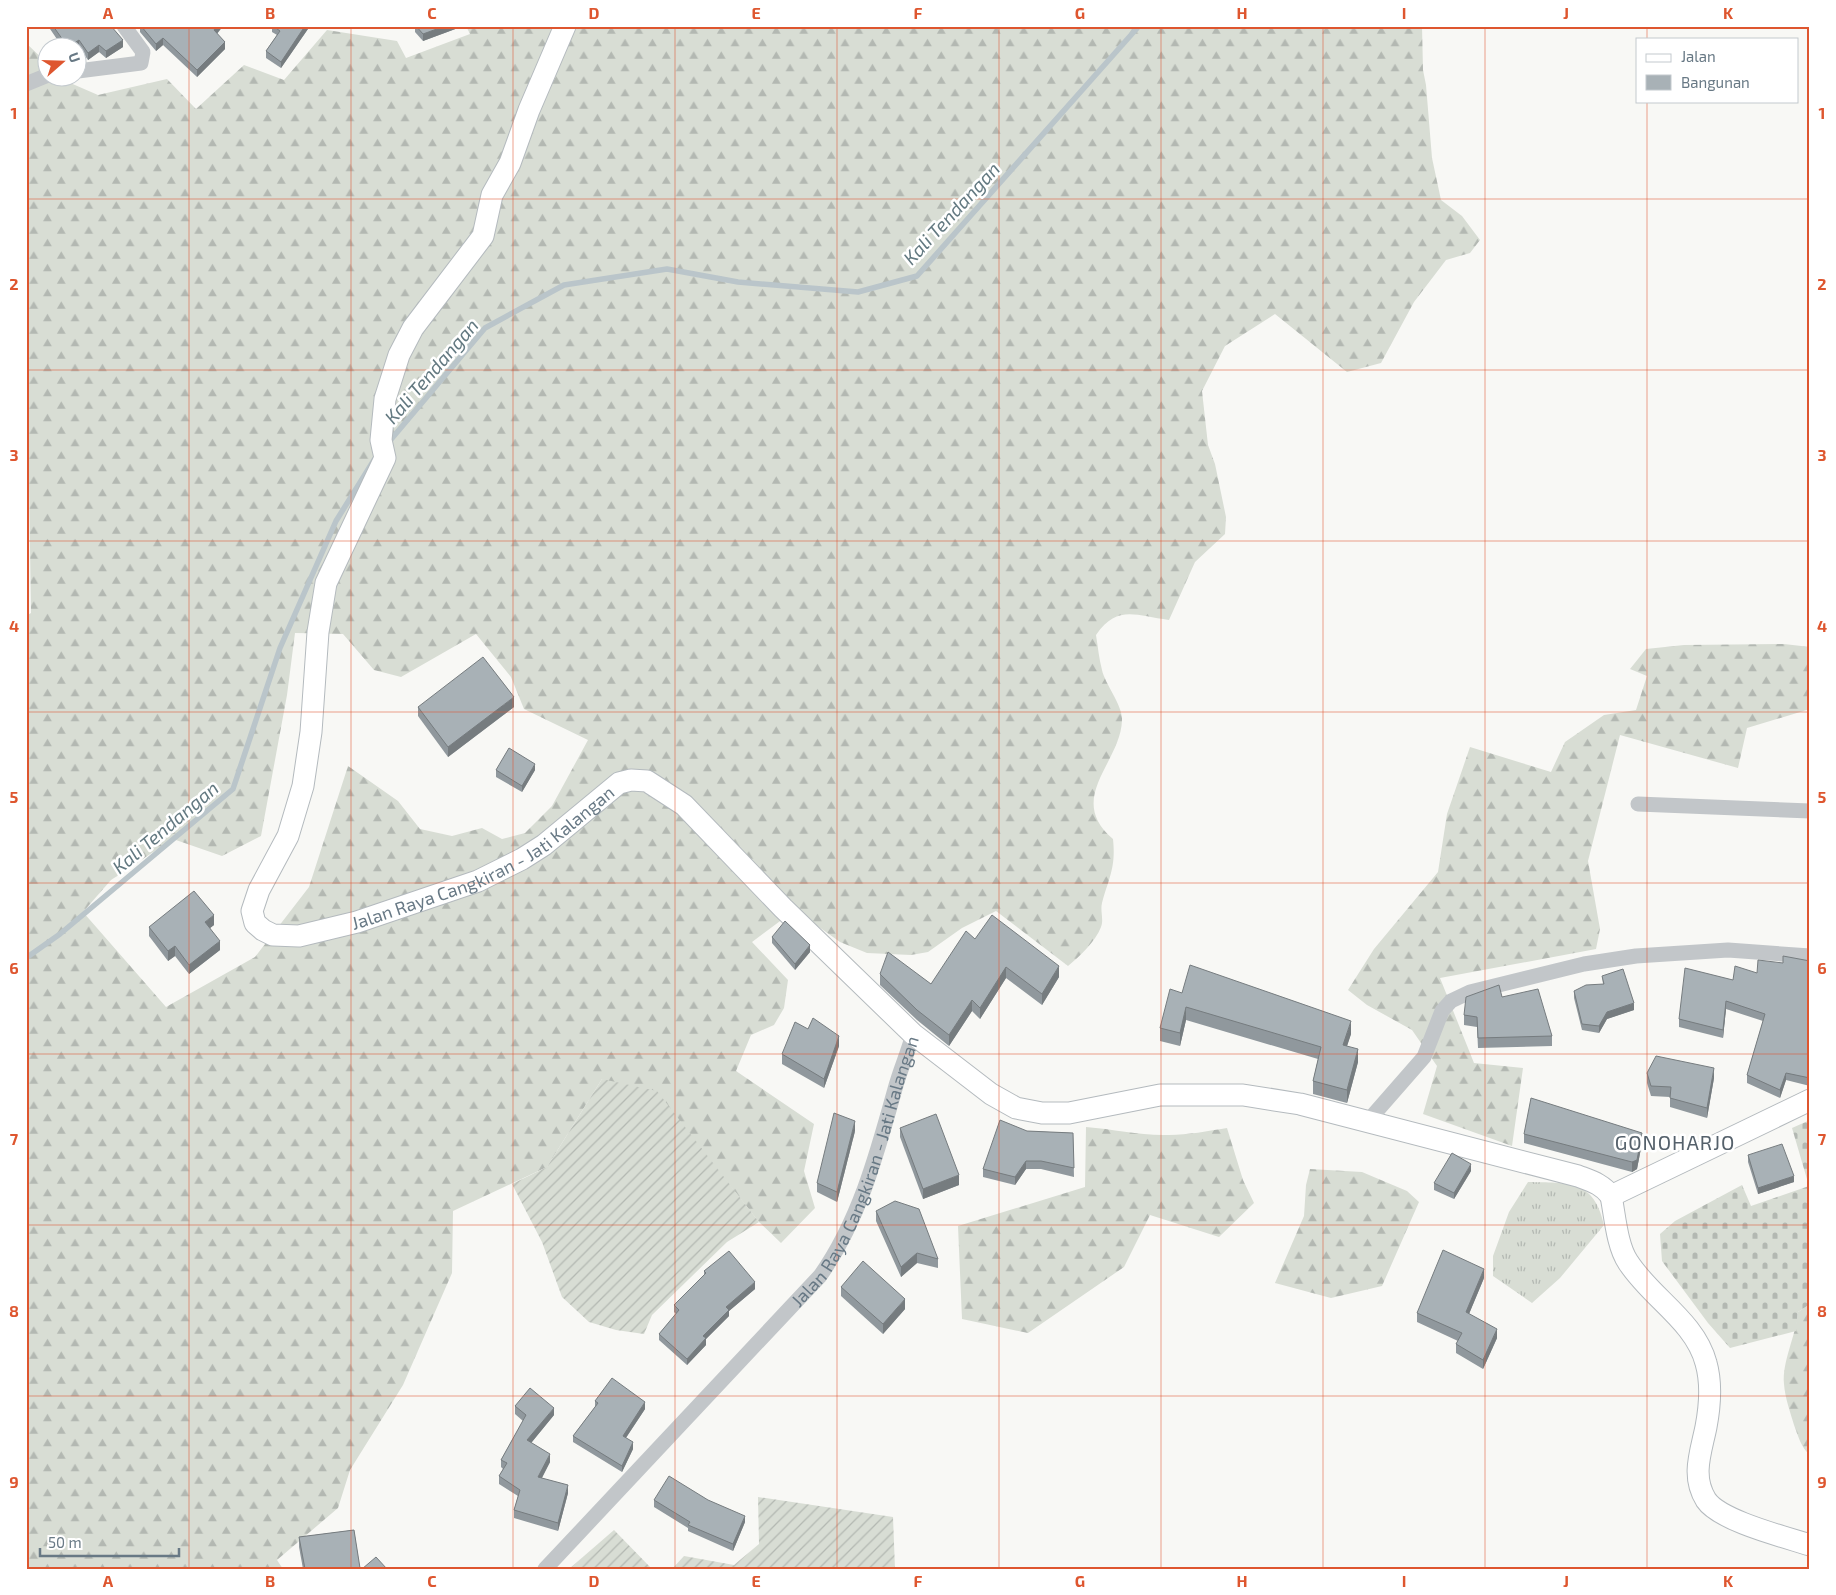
<svg xmlns="http://www.w3.org/2000/svg" width="1836" height="1595" viewBox="0 0 1836 1595" font-family="'Exo 2',sans-serif">
<style>
.grass{fill:url(#grass-tufts)}
.forest{fill:url(#forest-firs);fill-rule:evenodd}
.cemetery{fill:url(#cemetery-stones)}
.garden{fill:url(#garden-furrows)}
.lines{fill:none;stroke-linecap:round;stroke-linejoin:round}
.stream{stroke:#bac5ca;stroke-width:5.5}
.secondary-casing{stroke:#b4babe;stroke-width:23}
.street{stroke:#c2c6c9;stroke-width:15}
.secondary{stroke:#fff;stroke-width:21}
.wall{fill:#90989d}
.shaded-wall{fill:#767c7f}
.building{fill:#a8b1b6;stroke:#767c7f}
.grid{fill:none;stroke:#de562f;stroke-width:1;stroke-opacity:0.55}
.labels{text-anchor:middle;dominant-baseline:central;stroke-width:5;stroke-linejoin:round;paint-order:stroke}
.street-label{font-size:18px;fill:#687985;stroke:#fff}
.water-label{font-size:19px;font-style:italic;fill:#637981;stroke:#fff}
.quarter-label{font-size:20px;letter-spacing:1px;fill:#55616b;stroke:#fff}
.neatline{fill:none;stroke:#de562f;stroke-width:2}
.grid-label{font-size:16px;text-anchor:middle;font-weight:bold;fill:#de562f}
</style>
<defs>
<pattern id="grass-tufts" width="24" height="20" patternUnits="userSpaceOnUse" patternTransform="scale(1.25)"><rect width="24" height="20" fill="#d8ddd4"/><path d="M3 7l-1-3M5 7V3M7 7l1-3M15 17l-1-3M17 17v-4M19 17l1-3" fill="none" stroke="#b3b8b2"/></pattern>
<pattern id="forest-firs" width="22" height="20" patternUnits="userSpaceOnUse" patternTransform="scale(1.25)"><rect width="22" height="20" fill="#d8ddd4"/><path d="M5 1l3.5 6h-7zM16 11l3.5 6h-7z" fill="#b3b8b2"/></pattern>
<pattern id="cemetery-stones" width="16" height="16" patternUnits="userSpaceOnUse" patternTransform="scale(1.25)"><rect width="16" height="16" fill="#d8ddd4"/><path d="M2 7V4a2 2 0 0 1 4 0v3zM10 15v-3a2 2 0 0 1 4 0v3z" fill="#b3b8b2"/></pattern>
<pattern id="garden-furrows" width="10" height="10" patternUnits="userSpaceOnUse" patternTransform="scale(1.25)"><rect width="10" height="10" fill="#d8ddd4"/><path d="M-1 1l2-2M0 10L10 0M9 11l2-2" fill="none" stroke="#b3b8b2"/></pattern>
</defs>
<rect width="100%" height="100%" fill="#f8f8f5"/>
<path class="grass" d="M1528,1182C1568,1183 1594,1179 1604,1225L1560,1278L1532,1303L1493,1276V1256L1509,1212Z"/>
<g class="forest">
<path d="M466,26H1422L1423,70L1426,85L1432,158L1441,200L1462,216L1480,240L1470,253L1446,260L1414,302L1381,363L1347,372L1275,314L1225,346L1202,391L1208,445L1215,464L1226,517L1225,534L1195,562L1169,620C1135,616 1118,604 1096,635C1098,647 1099,659 1102,670C1105,684 1123,706 1122,720C1121,763 1065,798 1113,839C1116,868 1109,877 1102,903C1100,911 1104,920 1101,927C1096,941 1080,956 1068,966L996,911L962,928L928,952L911,955L867,953L840,942L795,910L752,942L788,980L784,1008L774,1025L751,1035L736,1071L814,1124L804,1171L815,1208L781,1243L759,1222L697,1144L602,1079L547,1167L453,1211L452,1273L403,1385L350,1470L338,1508L277,1560L283,1569H26V616L31,613L29,481L26,478V43L47,63L48,78H63L68,82L98,95L167,79L196,109L244,65L284,80L327,30L397,41L406,58L470,34ZM295,633L343,634L374,670L401,677L476,634L511,677L524,709L588,740L552,806L525,833L502,839L482,828L452,836L420,829L398,801L348,766L309,887L255,957L166,1007L83,912L111,880L173,839L222,856L261,836L287,695Z"/>
<path d="M1784,644L1810,647V709L1747,728L1738,768L1620,735L1588,861L1600,929L1596,949L1440,978L1474,1063L1523,1068L1512,1146L1423,1114L1437,1066L1412,1030L1367,1005L1348,990L1374,949L1438,872L1447,814L1470,747L1551,772L1565,742L1604,715L1636,710L1647,676L1630,669L1646,649L1684,645Z"/>
<path d="M1086,1127C1114,1129 1141,1136 1169,1135C1188,1135 1208,1131 1227,1128L1243,1180L1254,1203L1219,1237L1150,1215L1124,1267L1028,1333L962,1319L958,1226L1085,1187Z"/>
<path d="M1310,1169L1362,1172L1407,1191L1419,1202L1382,1286L1331,1298L1275,1283L1304,1216L1306,1185Z"/>
<path d="M1810,1304V1455C1801,1448 1798,1435 1794,1425C1790,1411 1785,1398 1784,1384C1782,1361 1796,1336 1798,1312Z"/>
</g>
<path class="cemetery" d="M1810,1120V1304L1798,1312L1796,1331L1730,1348L1708,1323L1662,1261L1660,1234L1675,1221L1742,1185L1751,1206L1809,1186L1792,1128Z"/>
<g class="garden">
<path d="M602,1079L657,1091L759,1222L727,1242L652,1315L644,1334L616,1330L589,1322L562,1297L542,1242L512,1184L547,1167Z"/>
<path d="M758,1497L893,1517L895,1569H672L684,1556L734,1565L759,1544Z"/>
<path d="M614,1530L652,1569H569Z"/>
</g>
<g class="lines">
<g class="stream">
<path d="M388,443L485,328L564,285L667,269L738,282L858,292L917,276L1139,26"/>
<path d="M26,958L60,934L233,789L280,648L336,521L374,460"/>
</g>
<defs>
<g id="secondary">
<path id="s2" d="M565,26L529,110L510,163L492,195L483,236L413,328L399,355L385,399L381,440L385,458L326,583L318,632L311,732L303,786L288,836L259,890L252,911L255,923L263,930L273,935L299,936L357,922L478,881L522,859L544,845L619,783L631,780L647,781L684,805L783,908L913,1034L991,1094L1016,1108L1042,1113H1069L1160,1095H1243L1300,1104L1578,1176C1591,1181 1602,1184 1611,1196L1810,1100"/>
<path d="M1611,1196C1615,1216 1617,1246 1628,1262C1651,1298 1695,1321 1706,1363C1712,1384 1710,1406 1706,1427C1701,1452 1691,1476 1706,1500C1720,1521 1785,1537 1810,1545"/>
</g>
</defs>
<use href="#secondary" class="secondary-casing"/>
<g class="street">
<path d="M78,71L141,63L143,52L124,26"/>
<path d="M26,84L48,75"/>
<path d="M1638,804L1810,811"/>
<path d="M1368,1121L1424,1057L1442,1011L1451,1001L1470,992L1584,964L1636,956L1728,950L1810,956"/>
<path id="s1" d="M545,1569L820,1276C859,1221 877,1154 895,1089C900,1070 908,1053 913,1034"/>
</g>
<use href="#secondary" class="secondary"/>
</g>
<g class="wall">
<path d="M48,26H111L123,47L106,58L99,52L88,60L79,47L78,48H63Z"/>
<path d="M140,26H223L217,34L225,49L197,77L163,45L156,51L140,32Z"/>
<path d="M272,26H310L281,68L266,58V51L277,35L272,32Z"/>
<path d="M415,26H458V28L423,41L415,32Z"/>
<path d="M418,707H514L448,757L418,716Z"/>
<path d="M496,770H535L522,792L496,777Z"/>
<path d="M214,925L210,928L220,950L189,974L175,956L168,961L149,936V927Z"/>
<path d="M772,937L810,952L795,970L772,943Z"/>
<path d="M975,939L1059,977L1042,1005L1006,978L980,1019L972,1011L949,1046L917,1020L880,985V974L931,984Z"/>
<path d="M1810,961V1086L1786,1080L1780,1098L1747,1083V1075L1763,1021L1726,1009L1723,1038L1679,1027V1019L1733,980L1757,973L1783,963Z"/>
<path d="M1602,976L1634,1010L1607,1019L1599,1033L1582,1030L1574,998V991L1603,984Z"/>
<path d="M1182,993L1351,1034L1347,1046L1358,1062L1347,1103L1313,1094V1081L1318,1059L1186,1020L1180,1046L1160,1041V1028Z"/>
<path d="M1502,997L1552,1036V1046L1478,1048L1477,1027L1464,1025V1015Z"/>
<path d="M839,1046L824,1088L782,1064V1054Z"/>
<path d="M1647,1073L1714,1078L1707,1118L1670,1107V1097L1651,1096L1647,1083Z"/>
<path d="M900,1128L959,1185L923,1199L900,1137Z"/>
<path d="M855,1131L837,1202L817,1192V1183Z"/>
<path d="M1027,1131L1073,1133L1074,1177L1041,1169H1026L1015,1185L983,1177V1169Z"/>
<path d="M1524,1134L1642,1143L1637,1169L1632,1172L1524,1143Z"/>
<path d="M1748,1155L1794,1182L1758,1194L1748,1162Z"/>
<path d="M1471,1171L1454,1199L1434,1190V1183Z"/>
<path d="M876,1211L938,1259V1268L917,1263L901,1277L876,1221Z"/>
<path d="M704,1271L755,1289L729,1311V1316L706,1339V1345L687,1365L659,1340V1334L676,1314L674,1312V1305L704,1275Z"/>
<path d="M1484,1278L1469,1314L1497,1338L1483,1369L1456,1353V1344L1458,1341L1417,1322V1313Z"/>
<path d="M841,1287L905,1309L883,1334L841,1296Z"/>
<path d="M595,1401L645,1409L626,1438L633,1449L622,1472L573,1442V1436L595,1407Z"/>
<path d="M515,1406L554,1415L531,1443L550,1462L542,1478L568,1493L558,1531L514,1518V1510L518,1496L499,1484V1476L503,1469L501,1467V1460L523,1421L515,1414Z"/>
<path d="M654,1500L745,1522L733,1551L688,1531V1528L654,1507Z"/>
<path d="M354,1530L360,1569H303L299,1547V1537Z"/>
</g>
<g class="shaded-wall">
<path d="M217,26H223L214,37V30Z"/>
<path d="M305,26H310L281,68V62Z"/>
<path d="M445,26H458V28L423,41V34Z"/>
<path d="M163,38V45L156,51V44Z"/>
<path d="M79,40V47L78,48H68Z"/>
<path d="M123,40V47L106,58V51Z"/>
<path d="M225,42V49L197,77V70Z"/>
<path d="M99,45V52L88,60V53Z"/>
<path d="M514,697V707L448,757V747Z"/>
<path d="M535,764V770L522,792V786Z"/>
<path d="M214,915V925L205,932V922Z"/>
<path d="M220,941V950L189,974V965Z"/>
<path d="M810,945V952L795,970V964Z"/>
<path d="M175,946V956L168,961V951Z"/>
<path d="M1059,966V977L1042,1005V994Z"/>
<path d="M1006,967V978L980,1019V1008Z"/>
<path d="M972,1000V1011L949,1046V1035Z"/>
<path d="M1726,1001V1009L1723,1038V1030Z"/>
<path d="M1634,1003V1010L1607,1019L1599,1033V1026L1607,1012Z"/>
<path d="M1186,1007V1020L1180,1046V1033Z"/>
<path d="M1351,1021V1034L1343,1058V1045Z"/>
<path d="M839,1036V1046L824,1088V1079Z"/>
<path d="M1358,1049V1062L1347,1103V1090Z"/>
<path d="M1714,1068V1078L1707,1118V1108Z"/>
<path d="M1786,1073V1080L1780,1098V1090Z"/>
<path d="M855,1121V1131L837,1202V1192Z"/>
<path d="M1642,1133V1143L1637,1169L1632,1172V1162Z"/>
<path d="M1026,1161V1169L1015,1185V1177Z"/>
<path d="M1471,1164V1171L1454,1199V1193Z"/>
<path d="M959,1175V1185L923,1199V1189Z"/>
<path d="M1794,1176V1182L1758,1194V1188Z"/>
<path d="M917,1253V1263L901,1277V1267Z"/>
<path d="M1484,1269V1278L1466,1321V1312Z"/>
<path d="M755,1282V1289L729,1311V1316L706,1339V1345L687,1365V1359L703,1336L726,1307Z"/>
<path d="M905,1299V1309L883,1334V1324Z"/>
<path d="M1497,1329V1338L1483,1369V1360Z"/>
<path d="M645,1402V1409L623,1442V1436Z"/>
<path d="M554,1408V1415L527,1448V1440Z"/>
<path d="M633,1442V1449L622,1472V1466Z"/>
<path d="M550,1454V1462L538,1485V1477Z"/>
<path d="M568,1485V1493L558,1531V1523Z"/>
<path d="M745,1516V1522L733,1551V1544Z"/>
</g>
<g class="building">
<path d="M53,26H111L123,40L106,51L99,45L88,53L79,40L68,47Z"/>
<path d="M141,26H217L214,30L225,42L197,70L163,38L156,44Z"/>
<path d="M273,26H305L281,62L266,51L280,31Z"/>
<path d="M416,26H445L423,34Z"/>
<path d="M483,657L514,697L448,747L418,707Z"/>
<path d="M509,748L535,764L522,786L496,770Z"/>
<path d="M194,891L214,915L205,922L220,941L189,965L175,946L168,951L149,927Z"/>
<path d="M992,915L1059,966L1042,994L1006,967L980,1008L972,1000L949,1035L917,1010L880,974L888,952L931,984L966,931L975,939Z"/>
<path d="M785,921L810,945L795,964L772,937Z"/>
<path d="M1783,956L1810,961V1078L1786,1073L1780,1090L1747,1075L1765,1014L1726,1001L1723,1030L1679,1019L1685,968L1733,980L1735,966L1757,973L1758,960L1783,963Z"/>
<path d="M1190,965L1351,1021L1343,1045L1358,1049L1347,1090L1313,1081L1321,1047L1186,1007L1180,1033L1160,1028L1170,989L1182,993Z"/>
<path d="M1623,969L1634,1003L1607,1012L1599,1026L1582,1024L1574,991L1586,985L1604,984L1602,976Z"/>
<path d="M1499,985L1502,997L1538,989L1552,1036L1478,1038L1477,1017L1464,1015L1466,997Z"/>
<path d="M813,1018L839,1036L824,1079L782,1054L795,1022L808,1029Z"/>
<path d="M1656,1056L1714,1068L1707,1108L1670,1098L1671,1087L1651,1086L1647,1073Z"/>
<path d="M1531,1098L1642,1133L1637,1160L1632,1162L1524,1134Z"/>
<path d="M834,1113L855,1121L837,1192L817,1183Z"/>
<path d="M936,1114L959,1175L923,1189L900,1128Z"/>
<path d="M1000,1120L1027,1131L1073,1133L1074,1168L1041,1161H1026L1015,1177L983,1169Z"/>
<path d="M1782,1144L1794,1176L1758,1188L1748,1155Z"/>
<path d="M1452,1153L1471,1164L1454,1193L1434,1183Z"/>
<path d="M895,1201L919,1209L938,1259L917,1253L901,1267L876,1211Z"/>
<path d="M1443,1250L1484,1269L1466,1312L1497,1329L1483,1360L1456,1344L1462,1333L1417,1313Z"/>
<path d="M729,1251L755,1282L726,1307L729,1310L703,1336L706,1338L687,1359L659,1334L679,1310L674,1305L706,1273L704,1271Z"/>
<path d="M863,1261L905,1299L883,1324L841,1287Z"/>
<path d="M612,1378L645,1402L623,1436L633,1442L622,1466L573,1436L598,1403L595,1401Z"/>
<path d="M530,1388L554,1408L527,1440L550,1454L538,1477L568,1485L558,1523L514,1510L520,1490L499,1476L507,1463L501,1460L526,1415L515,1406Z"/>
<path d="M669,1476L708,1500L745,1516L733,1544L688,1525L690,1522L654,1500Z"/>
<path d="M354,1530L360,1568L354,1569H305L299,1537Z"/>
<path d="M376,1557L387,1569H362Z"/>
</g>
<path class="grid" d="M189,26V1569M351,26V1569M513,26V1569M675,26V1569M837,26V1569M999,26V1569M1161,26V1569M1323,26V1569M1485,26V1569M1647,26V39M1647,101V1569M26,199H1810M26,370H1810M26,541H1810M26,712H1810M26,883H1810M26,1054H1810M26,1225H1810M26,1396H1810"/>
<g class="labels">
<g class="street-label">
<text stroke="none"><textPath href="#s2" startOffset="1219">Jalan Raya Cangkiran - Jati Kalangan</textPath></text>
<text stroke="none"><textPath href="#s1" startOffset="512">Jalan Raya Cangkiran - Jati Kalangan</textPath></text>
</g>
<g class="water-label">
<text transform="translate(951 213) rotate(-47)">Kali Tendangan</text>
<text transform="translate(431 371) rotate(-49)">Kali Tendangan</text>
<text transform="translate(165 827) rotate(-40)">Kali Tendangan</text>
</g>
<g class="quarter-label">
<text x="1675" y="1142">GONOHARJO</text>
</g>
</g>
<rect width="1836" height="1595" fill="none" stroke="#ffffff" stroke-width="55"/>
<rect x="1636" y="38" width="162" height="65" fill="#ffffff" stroke="#c3c9ce"/>
<rect x="1646" y="54" width="25" height="8" fill="#ffffff" stroke="#c3c9ce"/>
<text x="1681" y="62" font-size="15" fill="#687985">Jalan</text>
<rect x="1646" y="75" width="25" height="15" fill="#a8b1b6" stroke="#c3c9ce"/>
<text x="1681" y="88" font-size="15" fill="#687985">Bangunan</text>
<g transform="translate(62 62) rotate(70)"><circle r="24" fill="#ffffff" stroke="#c3c9ce"/>
<path d="M0-4L9 19L0 12L-9 19Z" fill="#de562f"/>
<text y="-8" font-size="14" font-weight="bold" text-anchor="middle" fill="#687985">U</text>
</g>
<path d="M40 1548v8h139v-8" fill="none" stroke="#687985" stroke-width="2.5"/>
<text x="48" y="1548" font-size="15" fill="#687985" stroke="#ffffff" stroke-width="4" paint-order="stroke">50 m</text>
<rect x="28" y="28" width="1780" height="1540" class="neatline"/>
<g class="grid-label">
<text x="108" y="19">A</text>
<text x="270" y="19">B</text>
<text x="432" y="19">C</text>
<text x="594" y="19">D</text>
<text x="756" y="19">E</text>
<text x="918" y="19">F</text>
<text x="1080" y="19">G</text>
<text x="1242" y="19">H</text>
<text x="1404" y="19">I</text>
<text x="1566" y="19">J</text>
<text x="1728" y="19">K</text>
<text x="14" y="119">1</text>
<text x="1822" y="119">1</text>
<text x="14" y="290">2</text>
<text x="1822" y="290">2</text>
<text x="14" y="461">3</text>
<text x="1822" y="461">3</text>
<text x="14" y="632">4</text>
<text x="1822" y="632">4</text>
<text x="14" y="803">5</text>
<text x="1822" y="803">5</text>
<text x="14" y="974">6</text>
<text x="1822" y="974">6</text>
<text x="14" y="1145">7</text>
<text x="1822" y="1145">7</text>
<text x="14" y="1317">8</text>
<text x="1822" y="1317">8</text>
<text x="14" y="1488">9</text>
<text x="1822" y="1488">9</text>
<text x="108" y="1587">A</text>
<text x="270" y="1587">B</text>
<text x="432" y="1587">C</text>
<text x="594" y="1587">D</text>
<text x="756" y="1587">E</text>
<text x="918" y="1587">F</text>
<text x="1080" y="1587">G</text>
<text x="1242" y="1587">H</text>
<text x="1404" y="1587">I</text>
<text x="1566" y="1587">J</text>
<text x="1728" y="1587">K</text>
</g>
</svg>
